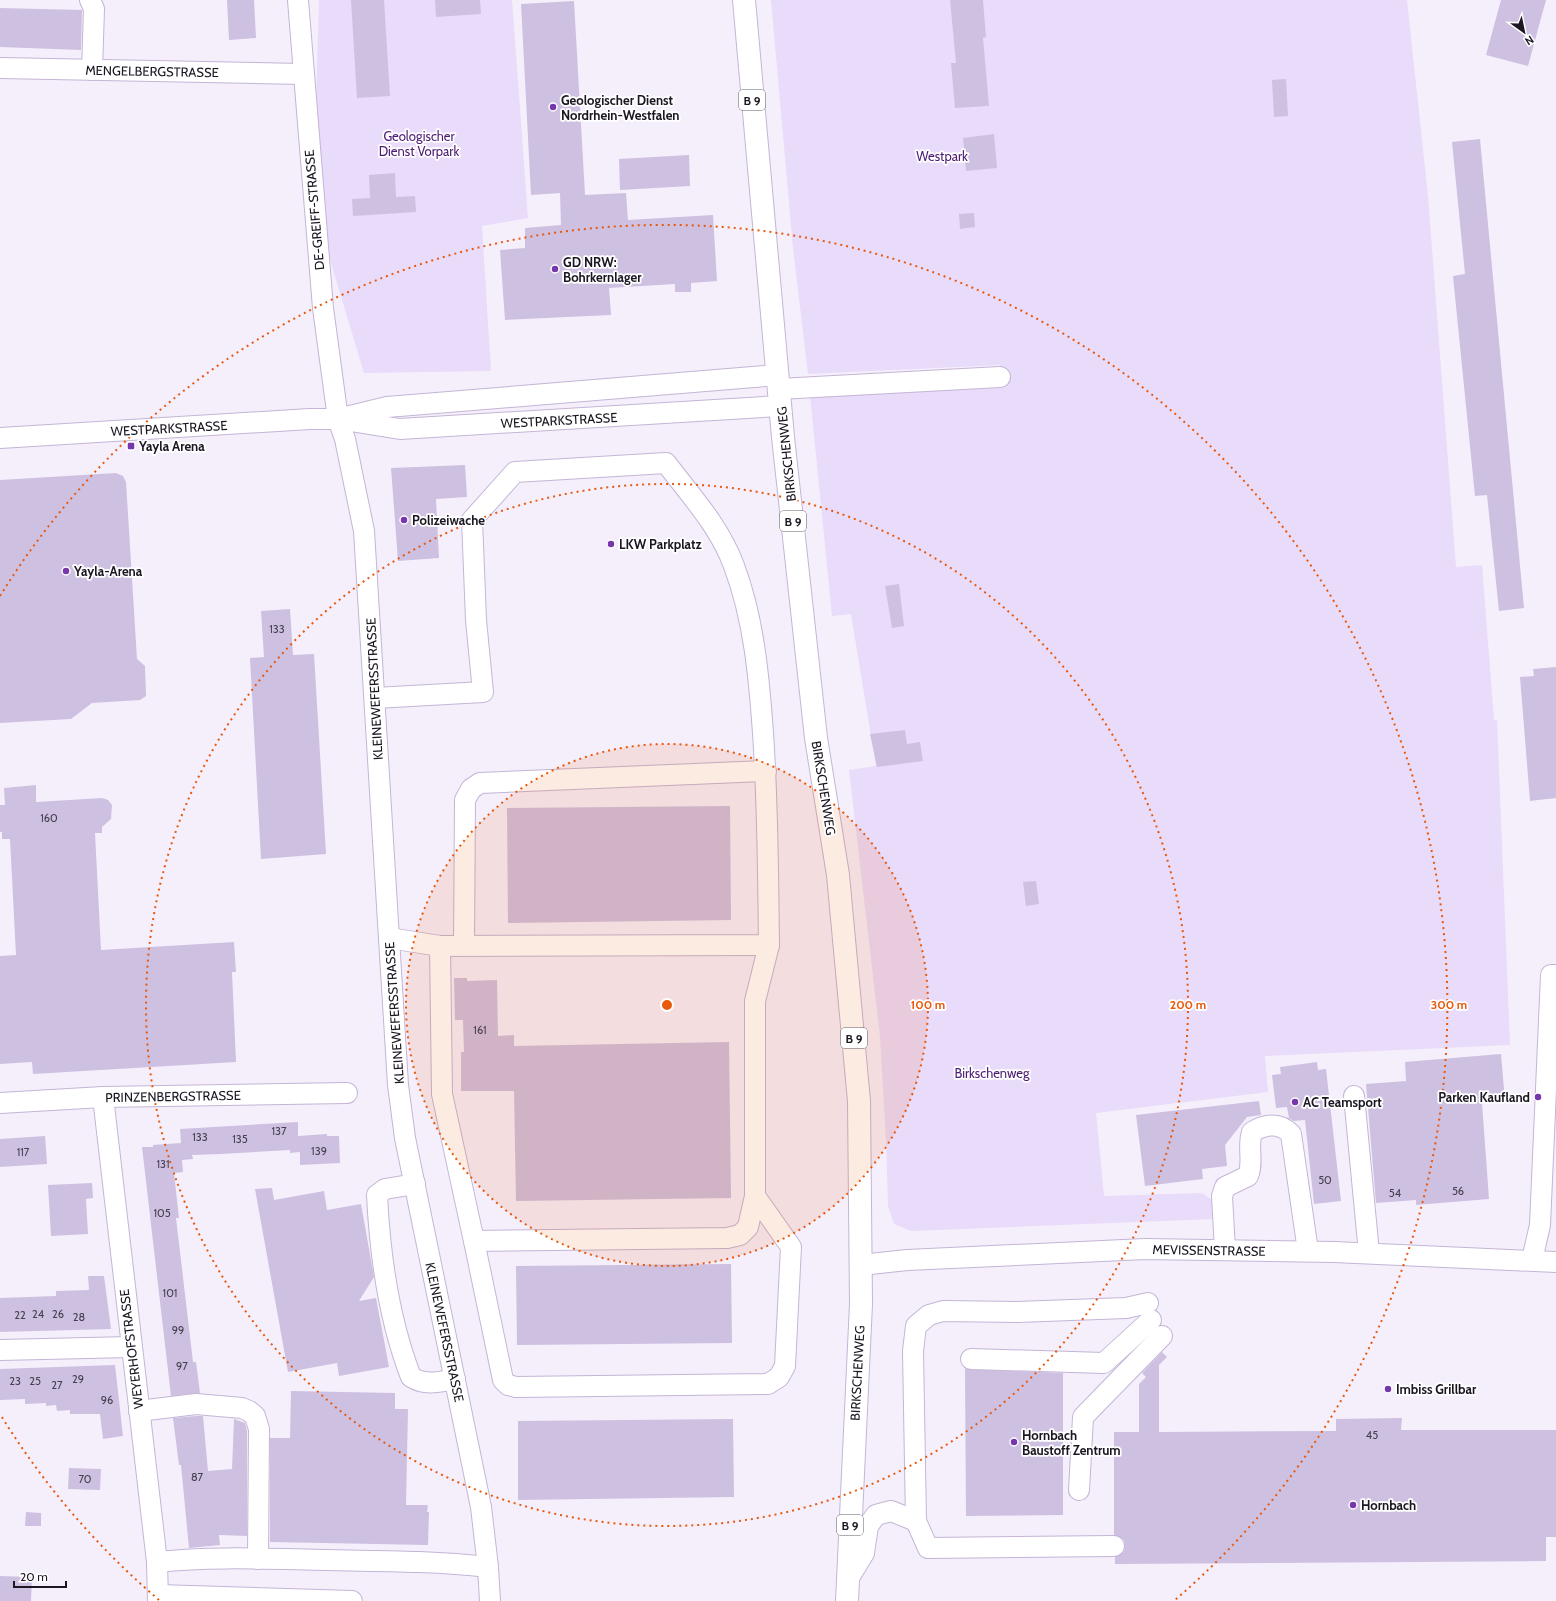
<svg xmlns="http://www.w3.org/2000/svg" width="1556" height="1601" viewBox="0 0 1556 1601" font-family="Cabin,sans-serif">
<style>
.green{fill:#e9dbfa}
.building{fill:#cec0e1}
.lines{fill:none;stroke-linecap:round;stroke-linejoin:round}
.minor-casing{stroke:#c4b5d6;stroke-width:22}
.major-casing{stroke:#c4b5d6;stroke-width:24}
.minor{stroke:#fff;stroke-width:20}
.major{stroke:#fff;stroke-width:22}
.ring{fill:none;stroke:#e8590c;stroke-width:2;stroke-dasharray:2 4}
.poi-dot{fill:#7637ac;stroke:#fff;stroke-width:1.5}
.labels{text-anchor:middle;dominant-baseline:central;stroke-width:3.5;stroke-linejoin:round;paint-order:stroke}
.number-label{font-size:11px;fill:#484051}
.shield{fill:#fff;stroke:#5f5c64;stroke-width:1}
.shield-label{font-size:12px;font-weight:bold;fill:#1b1621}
.street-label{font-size:13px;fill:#1b1621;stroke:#fff}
.poi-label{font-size:13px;font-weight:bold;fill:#1b1621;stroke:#fff;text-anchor:start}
.park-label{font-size:13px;fill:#4c1c73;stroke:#fff}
.centre{fill:#e8590c;stroke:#fff;stroke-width:2}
.ring-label{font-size:12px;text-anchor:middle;font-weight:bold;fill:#e8590c;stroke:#fff;stroke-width:3.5;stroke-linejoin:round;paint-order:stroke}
</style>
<rect width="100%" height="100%" fill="#f5effc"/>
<g class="green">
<path d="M319,0H512L528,218L482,226L491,371L364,373L313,203Z"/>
<path d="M771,0H1407L1428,196L1456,567L1482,565L1494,720H1497L1510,1045L1265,1056L1268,1092L1096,1113L1104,1196L1202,1193L1212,1200L1215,1219L911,1231L894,1224L888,1206L886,1140L880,1036L849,770L876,766L851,614L832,616L810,395L1002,388L1000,365L808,374L793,248Z"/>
</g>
<g class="building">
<path d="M227,0H254L256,38L229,40Z"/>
<path d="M351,0H384L390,96L357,98Z"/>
<path d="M435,0H480L481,14L436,17Z"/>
<path d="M950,0H983L986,37L983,38L989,106L955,108L951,63H956Z"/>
<path d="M1501,0H1546L1528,66L1486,55Z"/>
<path d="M574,1L585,195L626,193L628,220L713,215L717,281L691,283V292H675V284L609,288L611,315L505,320L500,250L525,248V228L561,225L560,193L531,195L521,4Z"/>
<path d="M0,8L82,10L81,50L0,47Z"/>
<path d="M1286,79L1288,116L1274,117L1272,80Z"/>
<path d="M994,134L997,168L966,171L963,138Z"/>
<path d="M1480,139L1524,608L1499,611L1487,495L1475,496L1453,276L1465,274L1452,142Z"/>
<path d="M689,155L690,186L620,190L619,159Z"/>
<path d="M395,173L396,197L415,196L416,212L353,216L352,199L370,198L369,175Z"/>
<path d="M974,213L975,227L960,229L959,214Z"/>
<path d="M465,465L467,497L436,499L439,558L398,561L391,468Z"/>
<path d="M116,473L123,476L126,482L137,659L145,666L146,696L140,700L92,703L71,719L0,723V480Z"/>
<path d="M899,584L904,626L892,628L885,586Z"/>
<path d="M290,609L293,655L314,654L326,854L261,859L250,658L264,657L261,611Z"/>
<path d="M1556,667V798L1530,801L1520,677L1534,676L1533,669Z"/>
<path d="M905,730L907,744L920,742L923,761L877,767L870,734Z"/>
<path d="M36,785V802L102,798L108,800L112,805L111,819L102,827V833H95L101,950L234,942L236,972H232L236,1062L33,1074L32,1062L0,1064V956L16,955L10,839H2V832H0V805H5L4,788Z"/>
<path d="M730,806L731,920L508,923L507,808Z"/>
<path d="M1036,881L1039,904L1026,906L1023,882Z"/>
<path d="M454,978H467V981L497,980L498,1036L514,1035V1046L729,1042L731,1198L516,1201L514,1091H461V1052H464L463,1020H455Z"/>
<path d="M1501,1054L1505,1101L1482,1103L1489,1199L1416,1205V1200L1376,1203L1366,1084L1406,1081L1405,1062Z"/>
<path d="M1317,1062L1318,1070L1326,1069L1341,1201L1314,1204L1305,1120L1294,1121L1289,1118L1287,1107L1276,1108L1272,1075L1281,1074L1280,1067Z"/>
<path d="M1259,1101L1261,1115L1247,1117L1225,1145L1227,1166L1202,1169L1203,1179L1145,1186L1136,1115Z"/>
<path d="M298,1122V1136L327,1134V1136H339L340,1163L300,1165V1152L290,1153V1150L221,1154L192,1155L193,1159L182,1160L183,1172L174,1173L179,1218H176L193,1362H196L200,1393L171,1396L142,1147H153V1145L181,1143L180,1129Z"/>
<path d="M45,1136L47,1164L0,1167V1139Z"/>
<path d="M92,1183L93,1198L86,1199L88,1234L51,1236L48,1185Z"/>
<path d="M272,1188L274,1200L324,1191L327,1210L361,1204L374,1277L359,1301L376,1298L389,1367L339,1376L337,1363L288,1372L255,1189Z"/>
<path d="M731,1264L732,1343L517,1345L516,1266Z"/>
<path d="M88,1276H104L111,1329L0,1332V1298L56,1296V1291L89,1290Z"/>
<path d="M1162,1352L1167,1357L1159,1365V1432L1336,1431V1419L1402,1418L1401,1430H1556V1537H1546V1561L1115,1564V1557L1124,1552L1125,1546L1124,1540L1114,1535V1432H1139V1384L1146,1377L1142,1373Z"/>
<path d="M115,1365L123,1436L103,1439L100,1414H70V1410L57,1411L56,1405L46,1406V1403L25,1404V1399L0,1400V1369Z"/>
<path d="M965,1369L1063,1373V1515L966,1516Z"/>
<path d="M291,1391L395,1393V1409H408L406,1505H428L427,1512H429L428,1545L270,1542V1438H290Z"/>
<path d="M196,1416H203L208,1471L232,1469L234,1419L245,1423L247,1431V1536L219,1535L220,1545L189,1548L181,1465H179L173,1418Z"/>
<path d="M733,1419L734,1497L518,1500V1421Z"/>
<path d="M69,1468L101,1469L100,1490L68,1489Z"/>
<path d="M26,1512L41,1513V1526H25Z"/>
<path d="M0,1576L32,1577L31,1601H0Z"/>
</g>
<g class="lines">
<defs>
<g id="minor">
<path d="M90,0L94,9L92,70"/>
<path d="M298,0L323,308L338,419L345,439L364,531L398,1085L405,1138L481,1507L488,1567L490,1601"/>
<path d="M0,68L303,74"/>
<path d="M779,389L1000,377"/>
<path d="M346,417L387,407L778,375"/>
<path d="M0,438L310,419H338L400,429L780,406"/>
<path d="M375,698L483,692L476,620L472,520L515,472L666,463C691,496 720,527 734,566C754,619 759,677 763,733C768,804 768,875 769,945L440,946L389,938"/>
<path d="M464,945L465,800L471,789L480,783L766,771"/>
<path d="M440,946L442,1094L474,1241L727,1238L740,1235L748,1227L755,1196V1001L769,945"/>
<path d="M1354,1096L1369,1253"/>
<path d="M103,1097L157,1562L158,1601"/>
<path d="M0,1103L103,1097L347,1093"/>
<path d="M415,1184L385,1189L377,1195C380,1257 389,1320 411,1377C426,1386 439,1382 455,1379"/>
<path d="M474,1241L503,1380L508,1385L516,1387L768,1384L779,1377L785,1366L791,1247L755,1196"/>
<path d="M1225,1250L1222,1196L1225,1187L1248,1176C1254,1162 1247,1147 1252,1132C1265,1124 1280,1122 1291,1134L1308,1251"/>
<path d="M1532,1260L1540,1225L1551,975H1556"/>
<path d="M861,1265L907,1260L1145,1249L1334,1252L1556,1262"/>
<path d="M0,1350L131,1347"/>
<path d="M971,1359L1104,1363L1151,1320"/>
<path d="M139,1411L196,1404L242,1408L249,1411L255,1416L259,1429L258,1559"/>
<path d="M1079,1490L1083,1417L1162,1336"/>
<path d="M1114,1546L928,1548L916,1521L913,1351L916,1326L929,1315L943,1311L1017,1312L1126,1308L1148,1303"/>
<path d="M157,1562C214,1556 271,1559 327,1560C381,1561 435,1561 488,1567"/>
<path d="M847,1581L864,1553L868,1526L876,1515L891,1511L916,1521"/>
<path d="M158,1595L352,1601"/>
</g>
<path id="major" d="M744,0L783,437L816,738L838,875L859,1101L861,1304L847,1601"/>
</defs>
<use href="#minor" class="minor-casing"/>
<use href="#major" class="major-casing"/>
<use href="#minor" class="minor"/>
<use href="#major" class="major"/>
</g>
<circle cx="667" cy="1005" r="261" fill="#e8590c" fill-opacity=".12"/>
<g class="ring">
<circle cx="667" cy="1005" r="261"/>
<circle cx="667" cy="1005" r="521"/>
<path d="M159 1600A782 782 0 0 1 0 1414M0 596A782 782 0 1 1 1175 1600"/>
</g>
<g class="poi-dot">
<circle cx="553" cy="107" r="4"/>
<circle cx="555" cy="269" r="4"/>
<rect x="127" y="442" width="8" height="8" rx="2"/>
<circle cx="404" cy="520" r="4"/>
<circle cx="611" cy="544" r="4"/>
<circle cx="66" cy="571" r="4"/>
<circle cx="1538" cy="1097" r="4"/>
<circle cx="1295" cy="1102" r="4"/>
<circle cx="1388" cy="1389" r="4"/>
<circle cx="1014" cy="1442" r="4"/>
<circle cx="1353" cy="1505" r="4"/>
</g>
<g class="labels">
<g class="number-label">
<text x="277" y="629">133</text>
<text x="49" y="818">160</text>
<text x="480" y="1030">161</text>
<text x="279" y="1131">137</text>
<text x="200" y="1137">133</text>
<text x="240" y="1139">135</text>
<text x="319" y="1151">139</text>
<text x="23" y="1152">117</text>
<text x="163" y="1164">131</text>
<text x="1325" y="1180">50</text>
<text x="1458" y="1191">56</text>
<text x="1395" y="1193">54</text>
<text x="162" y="1213">105</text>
<text x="170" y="1293">101</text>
<text x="38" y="1314">24</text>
<text x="58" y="1314">26</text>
<text x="20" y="1315">22</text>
<text x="79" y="1317">28</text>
<text x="178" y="1330">99</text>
<text x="182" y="1366">97</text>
<text x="78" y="1379">29</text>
<text x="15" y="1381">23</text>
<text x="35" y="1381">25</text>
<text x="57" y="1385">27</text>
<text x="107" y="1400">96</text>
<text x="1372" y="1435">45</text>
<text x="197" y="1477">87</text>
<text x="85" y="1479">70</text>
</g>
<g class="shield">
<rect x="739" y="90" width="26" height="20" rx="3"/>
<rect x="780" y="511" width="26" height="20" rx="3"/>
<rect x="841" y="1028" width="26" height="20" rx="3"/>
<rect x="837" y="1515" width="26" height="20" rx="3"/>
</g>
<g class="shield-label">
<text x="752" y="100">B 9</text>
<text x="793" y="521">B 9</text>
<text x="854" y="1038">B 9</text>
<text x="850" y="1525">B 9</text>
</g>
<g class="street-label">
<text transform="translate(152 71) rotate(1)">MENGELBERGSTRASSE</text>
<text transform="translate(314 210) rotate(-95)">DE-GREIFF-STRASSE</text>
<text transform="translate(559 420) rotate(-3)">WESTPARKSTRASSE</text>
<text transform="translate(169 428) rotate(-3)">WESTPARKSTRASSE</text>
<text transform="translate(786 454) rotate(-96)">BIRKSCHENWEG</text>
<text transform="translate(374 689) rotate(-93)">KLEINEWEFERSSTRASSE</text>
<text transform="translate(824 788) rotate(81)">BIRKSCHENWEG</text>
<text transform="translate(394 1013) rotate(-94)">KLEINEWEFERSSTRASSE</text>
<text transform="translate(173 1096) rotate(-1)">PRINZENBERGSTRASSE</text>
<text transform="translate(1209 1250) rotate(1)">MEVISSENSTRASSE</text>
<text transform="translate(445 1332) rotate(78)">KLEINEWEFERSSTRASSE</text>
<text transform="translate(131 1349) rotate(-97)">WEYERHOFSTRASSE</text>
<text transform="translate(857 1373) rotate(-87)">BIRKSCHENWEG</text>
</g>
<g class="poi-label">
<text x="561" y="100">Geologischer Dienst<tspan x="561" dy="15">Nordrhein-Westfalen</tspan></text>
<text x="563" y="262">GD NRW:<tspan x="563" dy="15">Bohrkernlager</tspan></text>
<text x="139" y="446">Yayla Arena</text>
<text x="412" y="520">Polizeiwache</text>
<text x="619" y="544">LKW Parkplatz</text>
<text x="74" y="571">Yayla-Arena</text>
<text x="1530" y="1097" text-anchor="end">Parken Kaufland</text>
<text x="1303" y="1102">AC Teamsport</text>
<text x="1396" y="1389">Imbiss Grillbar</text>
<text x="1022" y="1435">Hornbach<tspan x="1022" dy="15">Baustoff Zentrum</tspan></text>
<text x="1361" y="1505">Hornbach</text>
</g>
<g class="park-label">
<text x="419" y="136">Geologischer<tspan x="419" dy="15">Dienst Vorpark</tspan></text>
<text x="942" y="156">Westpark</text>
<text x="992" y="1073">Birkschenweg</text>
</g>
</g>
<circle cx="667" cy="1005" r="6" class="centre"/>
<g class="ring-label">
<text x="928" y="1009">100 m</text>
<text x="1188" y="1009">200 m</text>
<text x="1449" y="1009">300 m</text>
</g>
<g transform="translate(1524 32) rotate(147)" stroke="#ffffff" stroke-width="3" paint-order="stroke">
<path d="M0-3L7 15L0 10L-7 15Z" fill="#1b1621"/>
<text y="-6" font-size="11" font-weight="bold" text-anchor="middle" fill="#1b1621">N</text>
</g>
<path d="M14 1581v6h52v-6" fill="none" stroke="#1b1621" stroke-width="2"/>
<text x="20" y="1581" font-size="12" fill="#1b1621" stroke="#ffffff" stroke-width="3" paint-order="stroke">20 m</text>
</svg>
